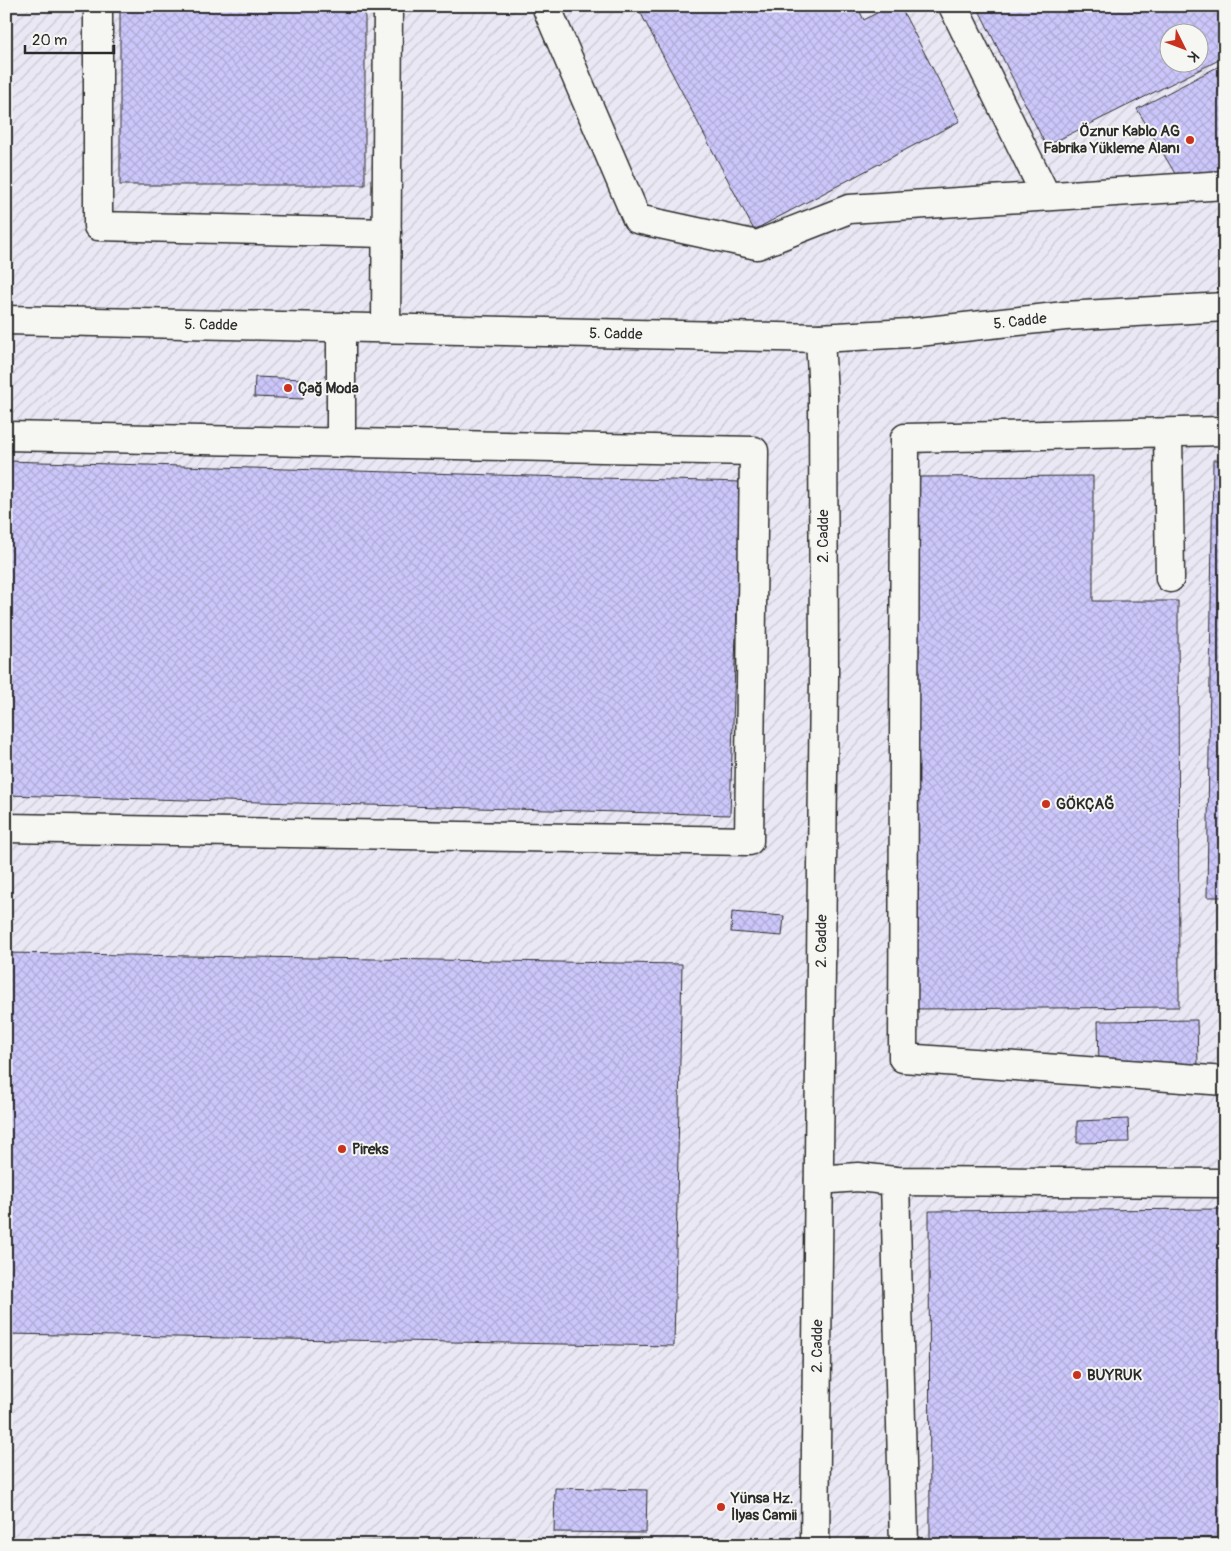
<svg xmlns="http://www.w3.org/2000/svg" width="1231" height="1551" viewBox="0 0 1231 1551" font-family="Pangolin,sans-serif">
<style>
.industrial{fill:url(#industrial-furrows);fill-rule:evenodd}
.building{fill:url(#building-cross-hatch);stroke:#2b2b2b;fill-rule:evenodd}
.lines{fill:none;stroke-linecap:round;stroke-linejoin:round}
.minor-casing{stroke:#2b2b2b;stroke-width:31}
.minor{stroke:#f6f6f2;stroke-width:28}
.poi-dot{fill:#c8321e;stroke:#f6f6f2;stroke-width:2}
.labels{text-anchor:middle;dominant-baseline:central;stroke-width:4;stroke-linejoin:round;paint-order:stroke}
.poi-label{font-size:15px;font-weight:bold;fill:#2b2b2b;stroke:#f6f6f2;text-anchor:start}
.street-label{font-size:15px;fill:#2b2b2b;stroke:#f6f6f2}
</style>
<defs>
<pattern id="industrial-furrows" width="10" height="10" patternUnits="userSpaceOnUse" patternTransform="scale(1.25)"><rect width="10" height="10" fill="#e9e8f4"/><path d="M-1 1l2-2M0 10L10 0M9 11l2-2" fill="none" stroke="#c8c7d1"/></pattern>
<pattern id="building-cross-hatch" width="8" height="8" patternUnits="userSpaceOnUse" patternTransform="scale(1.25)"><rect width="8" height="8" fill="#ccc7fa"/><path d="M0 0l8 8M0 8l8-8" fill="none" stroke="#afabd6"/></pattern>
</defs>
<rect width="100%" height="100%" fill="#f6f6f2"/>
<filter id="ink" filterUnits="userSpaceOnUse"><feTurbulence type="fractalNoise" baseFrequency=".02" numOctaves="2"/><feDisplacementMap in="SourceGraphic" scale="10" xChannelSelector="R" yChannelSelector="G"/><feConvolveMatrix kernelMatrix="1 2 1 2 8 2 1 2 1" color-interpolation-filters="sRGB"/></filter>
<g filter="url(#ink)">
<path class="industrial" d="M6,6H1225V1545H6ZM1168,32H1198V62H1168Z"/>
<g class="building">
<rect x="120" y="6" width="245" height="179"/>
<path d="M637,6H857L864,20L889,6H900L960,121L754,230Z"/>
<path d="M977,6H1225V57L1046,146ZM1168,32H1198V62H1168Z"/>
<path d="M1225,63V172L1177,177L1137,109Z"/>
<path d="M255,377L304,379L303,399L254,397Z"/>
<path d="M1213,460H1225V897H1207Z"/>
<path d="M6,461L741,482L730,815L6,795Z"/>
<path d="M1093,476V601H1178L1179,1007L915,1009L914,477Z"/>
<path d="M732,912L784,916L782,936L731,932Z"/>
<path d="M6,953L682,964L674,1346L6,1334Z"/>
<path d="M1197,1020L1198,1065L1099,1066L1098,1021Z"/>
<path d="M1128,1119L1129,1142L1077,1143V1121Z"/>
<path d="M1225,1209V1538L930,1540L929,1211Z"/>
<path d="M555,1488L647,1490L646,1533L554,1532Z"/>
<path d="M402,1540V1545H270Z"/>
</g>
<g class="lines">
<defs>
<g id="minor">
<path d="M98,6V226L387,233"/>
<path d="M546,6L637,219L757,245L849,209L1225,185"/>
<path d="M953,6L1046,196"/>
<path id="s1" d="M6,320L820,338L909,333L1065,316L1225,307"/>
<path d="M386,327L388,6"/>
<path d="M1225,431L905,438L903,1058L1225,1081"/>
<path d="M1168,433L1170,578"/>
<path d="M6,436L754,451L749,841L6,828"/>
<path d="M341,443V327"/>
<path d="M819,1180L858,1177L895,1181L1225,1183"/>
<path d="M895,1181L904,1545"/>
<path id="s2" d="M815,1545L824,675L823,395L820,338"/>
</g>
</defs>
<use href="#minor" class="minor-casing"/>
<use href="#minor" class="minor"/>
</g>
</g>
<g class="poi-dot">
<circle cx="1190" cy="140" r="5"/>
<circle cx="288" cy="388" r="5"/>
<circle cx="1046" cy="804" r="5"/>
<circle cx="342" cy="1149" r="5"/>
<circle cx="1077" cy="1375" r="5"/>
<circle cx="721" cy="1507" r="5"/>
</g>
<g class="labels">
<g class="poi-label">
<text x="1180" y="131" text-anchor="end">Öznur Kablo AG<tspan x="1180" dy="17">Fabrika Yükleme Alanı</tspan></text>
<text x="298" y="388">Çağ Moda</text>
<text x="1056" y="804">GÖKÇAĞ</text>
<text x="352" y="1149">Pireks</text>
<text x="1087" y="1375">BUYRUK</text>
<text x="731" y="1498">Yünsa Hz.<tspan x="731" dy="17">İlyas Camii</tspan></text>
</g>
<g class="street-label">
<text stroke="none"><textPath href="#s1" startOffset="1015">5. Cadde</textPath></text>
<text stroke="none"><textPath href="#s1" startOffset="205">5. Cadde</textPath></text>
<text stroke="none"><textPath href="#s1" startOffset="610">5. Cadde</textPath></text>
<text transform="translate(823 536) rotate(-90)">2. Cadde</text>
<text stroke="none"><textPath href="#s2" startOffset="604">2. Cadde</textPath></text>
<text stroke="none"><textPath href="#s2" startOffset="199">2. Cadde</textPath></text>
</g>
</g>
<rect width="1231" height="1551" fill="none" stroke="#f6f6f2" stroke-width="25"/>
<rect x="12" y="12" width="1206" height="1526" fill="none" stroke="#2b2b2b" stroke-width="2" filter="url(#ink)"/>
<g transform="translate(1184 48) rotate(132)"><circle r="24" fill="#f6f6f2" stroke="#a5a5a2"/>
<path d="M0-4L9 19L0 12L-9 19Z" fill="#c8321e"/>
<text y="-8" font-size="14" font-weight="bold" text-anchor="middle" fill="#2b2b2b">K</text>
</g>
<path d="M25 45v8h89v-8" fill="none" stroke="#2b2b2b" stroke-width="2.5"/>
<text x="32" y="45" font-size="15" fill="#2b2b2b" stroke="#f6f6f2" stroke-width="4" paint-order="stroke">20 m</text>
</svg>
